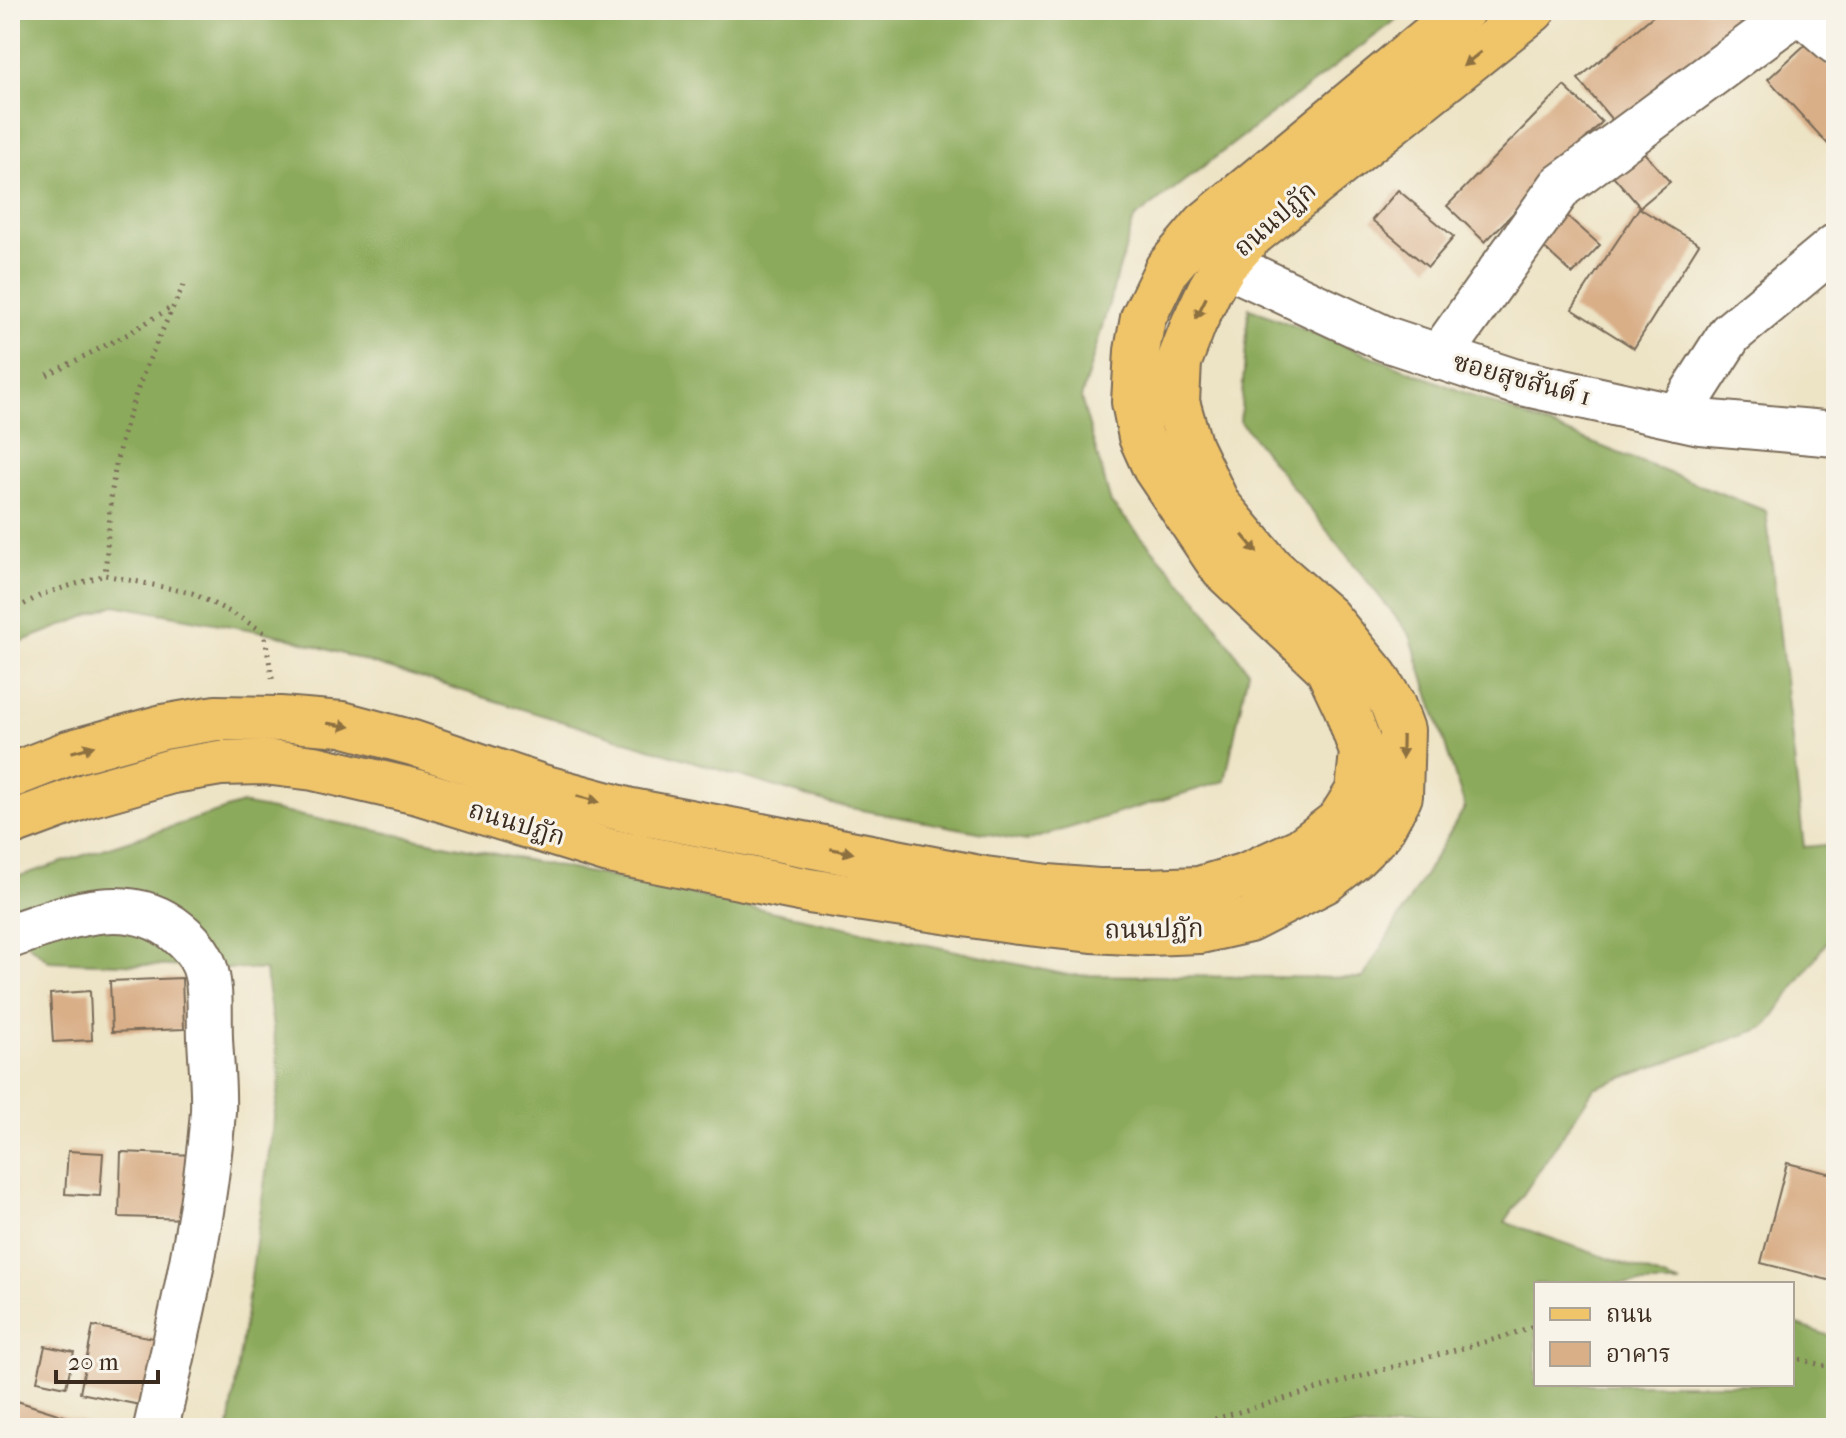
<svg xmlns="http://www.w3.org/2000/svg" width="1846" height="1438" viewBox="0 0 1846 1438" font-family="'IM FELL French Canon','Noto Serif Thai',serif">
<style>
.forest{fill:#8caa5c;stroke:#646a3d;stroke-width:2}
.building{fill:#d9af88}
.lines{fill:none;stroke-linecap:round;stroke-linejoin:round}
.minor-casing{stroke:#796b58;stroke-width:48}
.major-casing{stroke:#796b58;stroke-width:48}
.path{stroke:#796b58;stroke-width:5;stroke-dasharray:2 6;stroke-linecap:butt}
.minor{stroke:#fff;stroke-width:44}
.major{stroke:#f0c469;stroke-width:44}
.oneway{fill:#8c6f40}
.labels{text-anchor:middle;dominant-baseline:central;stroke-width:6;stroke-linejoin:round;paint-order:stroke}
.street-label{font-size:26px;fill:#3b2a1e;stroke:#f7f3e8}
</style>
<rect width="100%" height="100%" fill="#f7f3e8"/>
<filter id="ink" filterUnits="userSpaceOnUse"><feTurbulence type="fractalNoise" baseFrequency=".0125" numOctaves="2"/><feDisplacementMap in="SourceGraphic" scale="16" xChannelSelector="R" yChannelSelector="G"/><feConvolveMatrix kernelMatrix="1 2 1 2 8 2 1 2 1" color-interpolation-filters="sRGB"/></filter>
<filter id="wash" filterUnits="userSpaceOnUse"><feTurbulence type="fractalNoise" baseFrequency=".006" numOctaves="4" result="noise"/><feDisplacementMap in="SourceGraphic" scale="32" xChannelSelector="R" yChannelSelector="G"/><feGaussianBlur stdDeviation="1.8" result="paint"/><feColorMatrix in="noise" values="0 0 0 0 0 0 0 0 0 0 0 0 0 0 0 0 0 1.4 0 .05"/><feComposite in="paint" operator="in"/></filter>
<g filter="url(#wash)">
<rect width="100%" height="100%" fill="#ede3c5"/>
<g class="forest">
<path d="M10,10H1409L1134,219L1081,398L1111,503L1200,602L1248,671L1225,781L1026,841L835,805L287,637L264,632L115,605L10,646Z"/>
<path d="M1249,308L1766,511L1804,847L1836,844V929L1766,1027L1594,1088L1505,1222L1681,1284H1536V1384H1792V1323L1836,1338V1428H229L280,1077L265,970L49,961L10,930V879L242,804L621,879L1068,975L1363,978L1465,807L1410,635L1240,421Z"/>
</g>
<g id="blocks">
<g class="building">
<path d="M1660,10H1766L1622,132L1578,79Z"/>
<path d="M1807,43L1836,74V153L1768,79Z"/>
<path d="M1564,86L1602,122L1485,242L1447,206Z"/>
<path d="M1632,139L1670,182L1640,207L1603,164Z"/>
<path d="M1398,190L1454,237L1428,267L1372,220Z"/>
<path d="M1557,207L1600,245L1573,274L1531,236Z"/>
<path d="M1639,208L1699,244L1634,348L1572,309Z"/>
<path d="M182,978L184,1029L112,1032L110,981Z"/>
<path d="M90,991L92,1040L53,1042L50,994Z"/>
<path d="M68,1151L103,1153L100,1196L65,1194Z"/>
<path d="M121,1152L194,1155L191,1219L119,1217Z"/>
<path d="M1787,1163L1836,1175V1282L1761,1263Z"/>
<path d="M93,1326L168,1341L155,1408L80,1393Z"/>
<path d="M45,1346L74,1352L66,1387L37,1381Z"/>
<path d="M17,1401L99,1427L98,1428H10V1422Z"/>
</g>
</g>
</g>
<g filter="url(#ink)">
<use href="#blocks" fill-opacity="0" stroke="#796b58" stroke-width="2"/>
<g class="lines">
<defs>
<g id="minor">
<path d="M1799,10L1836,42"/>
<path d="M1225,264L1386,339L1513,381L1700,422L1836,434"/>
<path d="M1439,357L1561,186L1799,10"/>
<path d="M1677,417L1730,334L1836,246"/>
<path d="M10,936C63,918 127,890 178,932C188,940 199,952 204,965C212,987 209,1015 210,1038C211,1062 214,1086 213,1111C205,1218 180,1323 156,1428"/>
</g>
<g id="major">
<path d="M10,776L69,753L163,727L216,718L280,719L342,724L413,743L542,787L627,810L985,879L1048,887L1098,891H1147L1199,889L1246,875L1301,850L1339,821L1358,791L1362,752L1346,707L1327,667L1223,569L1155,468L1141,437L1134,402L1137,351L1143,318L1167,269L1205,224L1463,10"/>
<path d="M10,824L88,795L173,771L220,763L264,762L314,768L418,792L609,851L809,891L1018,922L1092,930L1148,933L1200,931L1249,920L1325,881L1354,858L1380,832L1400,796L1402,730L1392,703L1376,677L1327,617L1271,568L1218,505L1190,447L1177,402L1179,362L1194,323L1210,289L1225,264L1250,236L1533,10"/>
</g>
</defs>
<use href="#minor" class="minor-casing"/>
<use href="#major" class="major-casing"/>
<g class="path">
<path d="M184,285C155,344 127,404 115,470C109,504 108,540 105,575L192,593L232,613L264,632L273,683"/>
<path d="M47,375L128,334L173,306"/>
<path d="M10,612L43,594L105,575"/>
<path d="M1792,1357L1836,1369"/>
<path d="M1184,1428L1393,1367L1503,1337L1536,1325"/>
</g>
<use href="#minor" class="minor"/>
<use href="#major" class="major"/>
</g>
<defs><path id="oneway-solid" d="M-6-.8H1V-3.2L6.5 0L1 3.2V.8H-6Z" transform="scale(2)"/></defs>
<g class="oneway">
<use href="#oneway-solid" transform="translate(1472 59) rotate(141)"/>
<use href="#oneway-solid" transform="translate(1201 308) rotate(116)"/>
<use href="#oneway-solid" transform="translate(1250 544) rotate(50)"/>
<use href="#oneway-solid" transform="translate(339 725) rotate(9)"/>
<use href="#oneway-solid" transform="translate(1402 747) rotate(91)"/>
<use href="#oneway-solid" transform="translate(83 749) rotate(-16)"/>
<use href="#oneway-solid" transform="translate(588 799) rotate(15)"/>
<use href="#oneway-solid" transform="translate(842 851) rotate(11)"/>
</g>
</g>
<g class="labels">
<g class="street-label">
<text transform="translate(1275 219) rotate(-41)">ถนนปฏัก</text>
<text transform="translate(1522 379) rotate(15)">ซอยสุขสันต์ 1</text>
<text transform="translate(517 823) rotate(17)">ถนนปฏัก</text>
<text transform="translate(1154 929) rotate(-1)">ถนนปฏัก</text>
</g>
</g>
<rect width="1846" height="1438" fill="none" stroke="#f7f3e8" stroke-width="40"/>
<rect x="1534" y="1282" width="260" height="104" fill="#f7f3e8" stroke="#aca397" stroke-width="2"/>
<rect x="1550" y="1308" width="40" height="12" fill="#f0c469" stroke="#aca397" stroke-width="2"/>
<text x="1606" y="1322" font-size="24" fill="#3b2a1e">ถนน</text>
<rect x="1550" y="1342" width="40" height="24" fill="#d9af88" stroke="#aca397" stroke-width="2"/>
<text x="1606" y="1362" font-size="24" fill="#3b2a1e">อาคาร</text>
<path d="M56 1370v12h102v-12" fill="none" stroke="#3b2a1e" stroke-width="4"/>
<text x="68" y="1370" font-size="24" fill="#3b2a1e" stroke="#f7f3e8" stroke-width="6" paint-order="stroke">20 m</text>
</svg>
